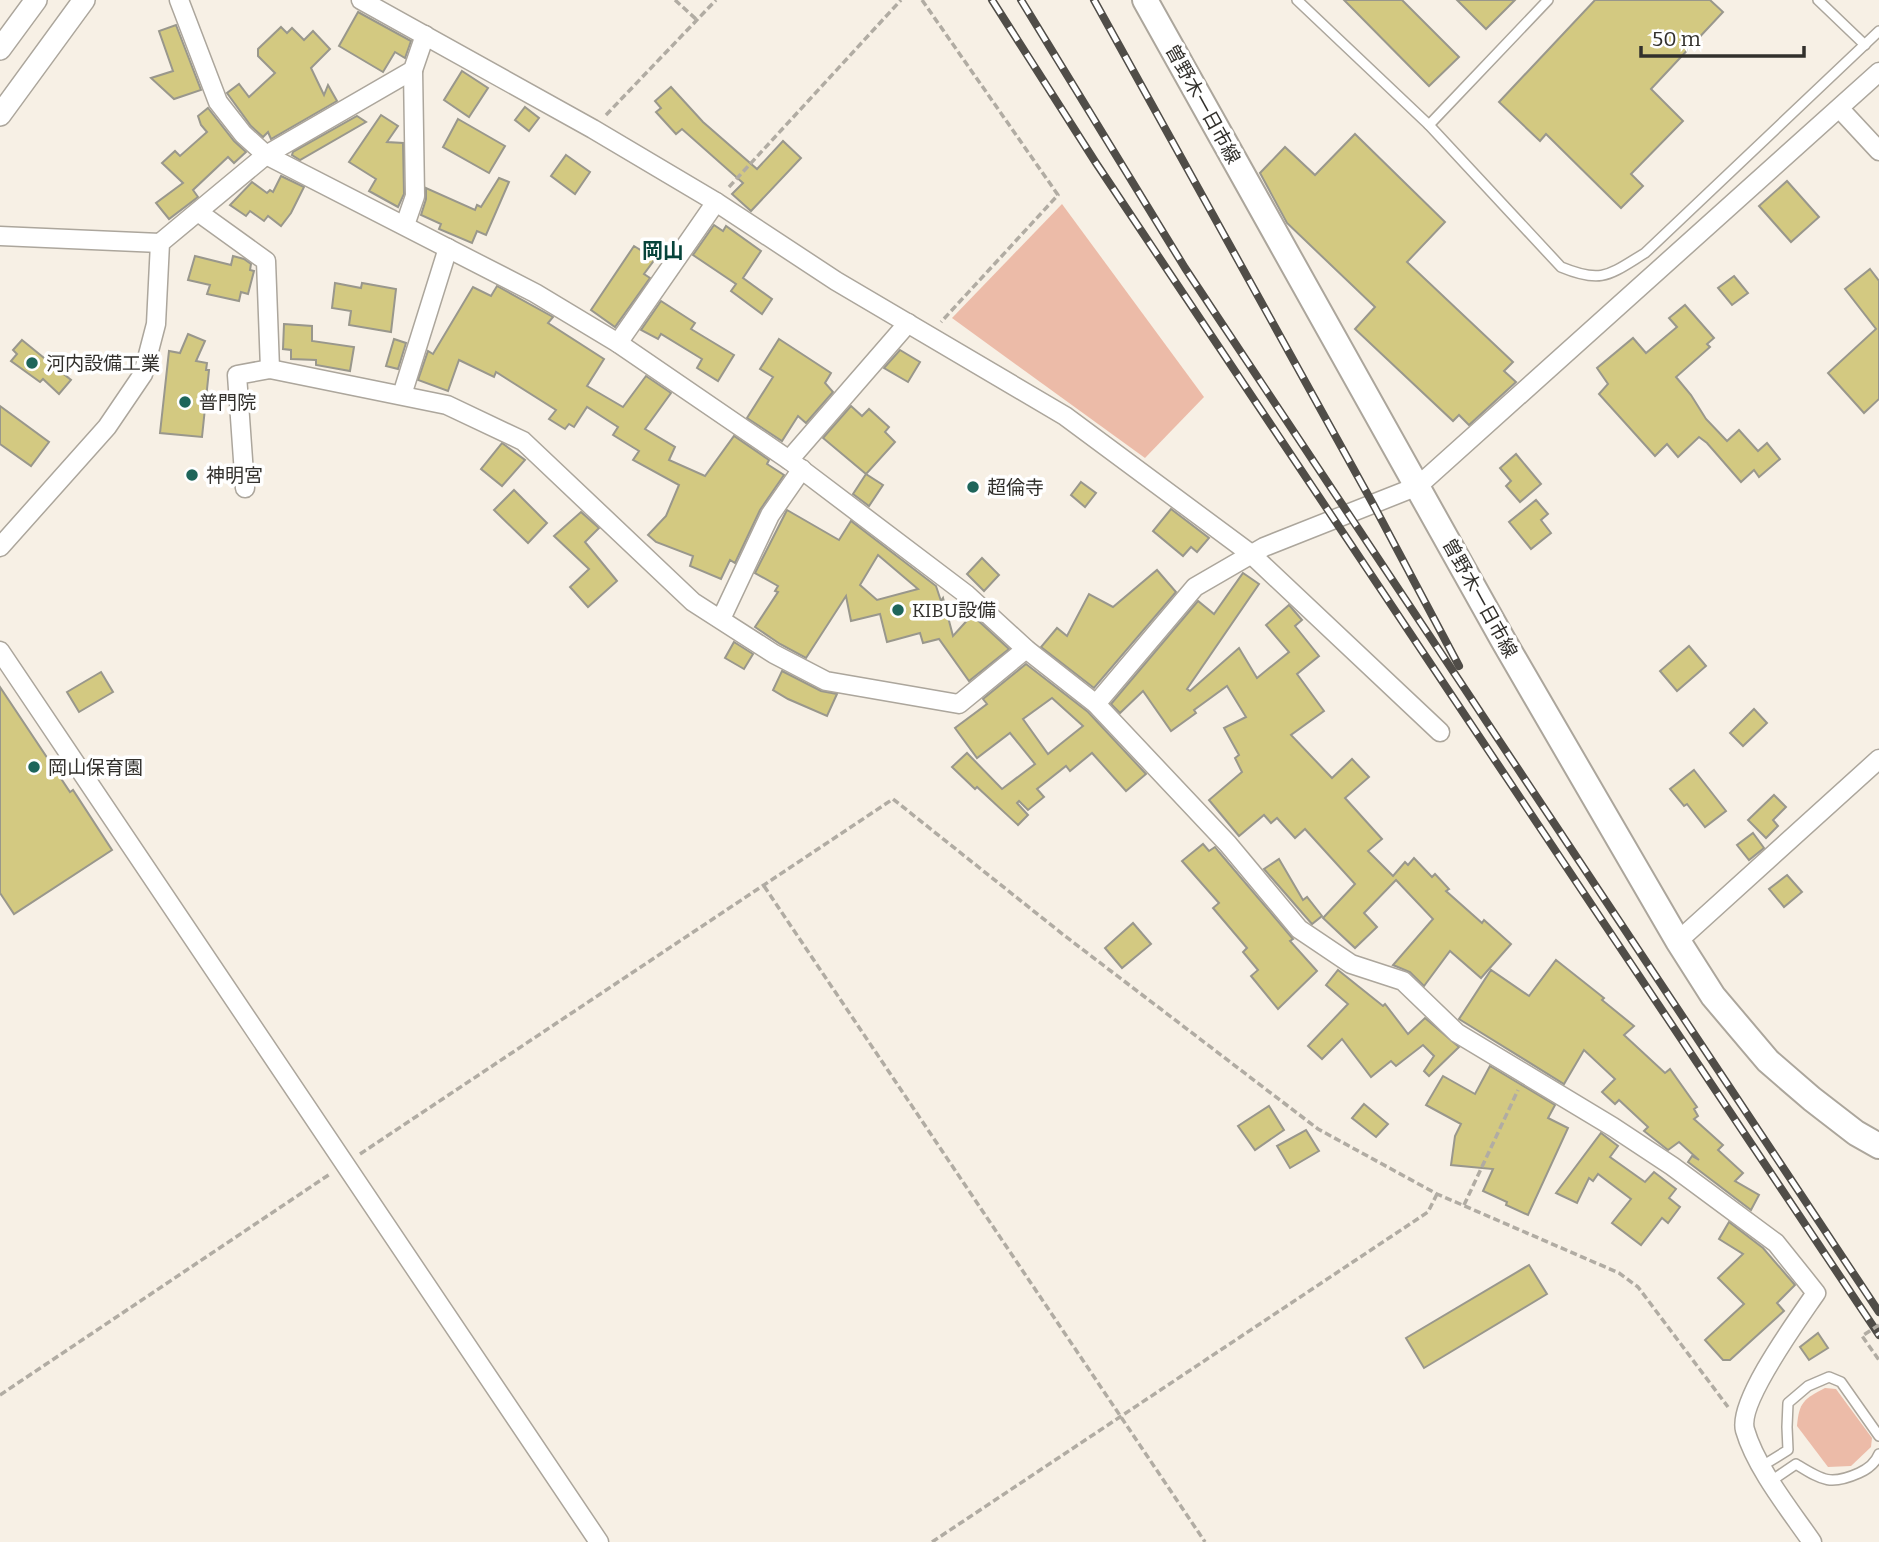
<svg xmlns="http://www.w3.org/2000/svg" width="1879" height="1542" viewBox="0 0 1879 1542" font-family="Bitter,'Noto Sans JP',serif">
<style>
.green{fill:#ecbba8}
.building{fill:#d3c981;stroke:#99978c;stroke-width:2;fill-rule:evenodd}
.lines{fill:none;stroke-linecap:round;stroke-linejoin:round}
.service-casing{stroke:#aca69c;stroke-width:12}
.minor-casing{stroke:#aca69c;stroke-width:21}
.tertiary-casing{stroke:#aca69c;stroke-width:24}
.secondary-casing{stroke:#aca69c;stroke-width:28}
.path{stroke:#b1aca3;stroke-width:3.5;stroke-dasharray:7 3.5;stroke-linecap:butt}
.service{stroke:#fff;stroke-width:9}
.minor{stroke:#fff;stroke-width:18}
.tertiary{stroke:#fff;stroke-width:21}
.secondary{stroke:#fff;stroke-width:24}
.rail-casing{stroke:#504d48;stroke-width:8}
.rail{stroke:#fff;stroke-width:5;stroke-dasharray:16;stroke-linecap:butt}
.path-bridge{stroke:#b1aca3;stroke-width:3.5;stroke-dasharray:7 3.5;stroke-linecap:butt}
.poi-dot{fill:#1e655a;stroke:#fff;stroke-width:2.5}
.labels{text-anchor:middle;dominant-baseline:central;stroke-width:7;stroke-linejoin:round;paint-order:stroke}
.street-label{font-size:19px;fill:#32302c;stroke:#fff}
.poi-label{font-size:19px;fill:#32302c;stroke:#fff;text-anchor:start}
.neighbourhood-label{font-size:21px;font-weight:bold;fill:#07443b;stroke:#fff}
</style>
<rect width="100%" height="100%" fill="#f7f0e5"/>
<g class="green">
<path d="M1062,204L1204,397L1145,458L952,318Z"/>
<path d="M1825,1388L1836,1389L1872,1438L1871,1447L1851,1466L1828,1467L1797,1426C1799,1402 1804,1399 1825,1388Z"/>
</g>
<g class="building">
<path d="M1344,0H1402L1459,57L1429,86Z"/>
<path d="M1457,0H1515L1486,29Z"/>
<path d="M1595,0H1710L1723,12L1651,89L1683,121L1631,174L1643,186L1621,208L1546,134L1540,141L1499,102Z"/>
<path d="M358,12L411,41L405,58L395,52L383,72L339,46Z"/>
<path d="M176,25L201,90L174,99L151,78L173,71L159,31Z"/>
<path d="M281,27L287,33L292,28L304,40L313,31L330,49L311,68L324,95L328,85L337,101L271,139L268,132L263,137L251,126L227,93L239,84L249,97L275,73L258,56V49Z"/>
<path d="M462,71L488,88L469,117L444,100Z"/>
<path d="M671,87L703,122L757,169L783,141L801,158L751,211L732,194L743,183L682,129L676,134L656,112L661,108L655,101Z"/>
<path d="M525,107L539,118L529,131L515,120Z"/>
<path d="M208,108L234,141L246,152L234,163L228,157L193,190L198,197L169,219L156,203L183,183L162,163L175,151L180,156L207,132L201,125L198,116Z"/>
<path d="M381,115L398,126L387,142L403,143L404,194L398,207L369,191L376,179L349,162Z"/>
<path d="M357,116L366,122L300,160L292,155L293,152Z"/>
<path d="M458,119L505,146L489,173L443,147Z"/>
<path d="M1355,134L1445,222L1407,262L1513,362L1504,371L1516,382L1469,425L1459,415L1453,421L1355,329L1375,307L1287,223L1260,173L1285,147L1315,175Z"/>
<path d="M566,155L590,172L575,194L551,176Z"/>
<path d="M281,176L304,187L291,213L281,226L268,216L264,221L250,211L246,216L230,205L252,182L267,193L270,190L273,192Z"/>
<path d="M499,178L509,182L486,235L477,231L472,243L439,229L441,224L421,215L426,199V188L475,210L477,205L481,207Z"/>
<path d="M1787,181L1819,217L1791,242L1759,206Z"/>
<path d="M714,225L723,231L726,226L761,251L743,278L772,299L762,314L731,291L736,284L693,255Z"/>
<path d="M634,246L655,259L644,274L650,278L615,327L591,310Z"/>
<path d="M195,256L231,265L233,256L244,259L251,264L250,270L254,271L248,294L241,292L239,301L207,294L210,285L188,280Z"/>
<path d="M1870,269L1879,281V399L1864,413L1828,373L1876,329L1845,289Z"/>
<path d="M1734,276L1748,293L1732,305L1718,288Z"/>
<path d="M335,283L361,288L362,283L396,289L391,332L349,325L351,311L332,308Z"/>
<path d="M497,286L553,317L548,323L604,359L587,386L623,407L646,376L671,393L645,429L675,447L669,460L705,476L734,436L769,460L767,464L784,475L760,510L735,563L730,560L721,579L690,566L693,556L656,542L648,535L666,516L679,485L633,460L639,451L613,435L618,427L587,407L574,427L569,424L565,429L549,419L556,410L496,372L494,377L459,360L448,391L418,380L428,351L433,354L473,287L491,296Z"/>
<path d="M661,301L695,323L691,329L734,355L718,381L697,368L702,359L661,334L658,339L641,330Z"/>
<path d="M1685,305L1714,338L1707,344L1710,347L1676,377L1691,395L1706,419L1727,441L1739,430L1758,451L1767,443L1780,459L1759,477L1754,470L1741,482L1707,443L1699,437L1678,457L1667,444L1655,456L1599,394L1608,384L1597,368L1633,338L1646,353L1677,327L1669,318Z"/>
<path d="M284,324L312,326V341L354,347L350,371L316,365V360L291,359V350L283,349Z"/>
<path d="M188,334L205,341L196,361L207,363L206,370H209L202,437L160,433L169,351L180,353Z"/>
<path d="M394,339L406,343L398,369L386,366Z"/>
<path d="M779,339L831,373L825,383L833,392L806,423L798,416L782,441L747,418L773,377L760,369Z"/>
<path d="M22,340L71,380L59,394L43,379L40,382L11,361L17,354L13,350Z"/>
<path d="M900,350L920,362L908,382L884,368Z"/>
<path d="M0,406L49,442L31,466L0,444Z"/>
<path d="M851,406L862,416L869,409L889,427L885,432L895,442L866,474L883,485L869,506L853,494L866,474L823,438Z"/>
<path d="M502,443L525,460L502,486L481,469Z"/>
<path d="M1516,454L1541,484L1520,502L1506,486L1511,481L1500,468Z"/>
<path d="M1081,482L1096,493L1085,507L1071,495Z"/>
<path d="M514,490L547,523L528,543L494,510Z"/>
<path d="M1536,500L1548,514L1541,520L1551,533L1531,549L1509,522Z"/>
<path d="M1171,509L1209,538L1197,552L1191,547L1183,556L1153,531Z"/>
<path d="M787,510L839,540L851,521L936,586L941,601L943,598L953,636L972,615L1009,649L969,681L939,639L923,643L920,633L887,642L880,614L851,621L846,596L806,658L780,644L755,627L778,592L775,591L778,586L755,573ZM878,555L918,589L877,600L860,585Z"/>
<path d="M581,512L599,528L585,542L617,581L588,607L570,587L589,569L554,536Z"/>
<path d="M982,558L999,575L984,591L967,574Z"/>
<path d="M1157,570L1176,592L1094,688L1041,647L1057,628L1067,636L1089,594L1113,607Z"/>
<path d="M1243,573L1259,584L1187,689L1190,691L1239,648L1257,678L1289,652L1266,625L1289,605L1302,620L1295,626L1319,656L1297,674L1324,711L1291,735L1332,778L1352,759L1369,777L1345,798L1382,839L1368,851L1393,876L1405,862L1408,865L1414,858L1432,877L1435,874L1449,889L1446,891L1482,923L1484,920L1511,944L1481,978L1450,951L1424,986L1410,972L1393,965L1433,919L1396,880L1364,913L1377,927L1355,948L1323,918L1355,884L1305,829L1295,838L1277,818L1271,823L1264,815L1239,836L1209,800L1242,772L1235,758L1239,755L1224,728L1246,717L1227,686L1194,710L1196,713L1171,731L1143,691L1120,713L1111,704L1198,601L1214,614Z"/>
<path d="M734,642L753,654L744,669L725,658Z"/>
<path d="M1689,646L1706,666L1677,691L1660,671Z"/>
<path d="M1026,664L1088,712L1146,774L1126,791L1092,753L1070,771L1066,766L1037,789L1044,797L1028,810L1019,801L1017,803L1028,815L1018,825L977,787L975,789L952,767L967,753L1002,789L1035,764L1010,733L977,758L955,728L987,704L983,699ZM1052,698L1083,726L1048,754L1023,719Z"/>
<path d="M782,671L821,691L837,694L827,716L788,699L773,690Z"/>
<path d="M101,672L113,692L79,712L67,692Z"/>
<path d="M0,687L70,792L73,790L112,850L14,914L0,893Z"/>
<path d="M1754,709L1767,723L1743,746L1730,733Z"/>
<path d="M1694,770L1726,811L1705,827L1687,804L1684,806L1670,789Z"/>
<path d="M1774,795L1786,807L1773,820L1778,826L1766,838L1748,820Z"/>
<path d="M1753,833L1764,848L1749,860L1737,845Z"/>
<path d="M1203,844L1209,851L1215,847L1219,852L1293,939L1290,941L1317,971L1278,1009L1251,976L1258,970L1243,952L1247,948L1213,908L1219,903L1182,861Z"/>
<path d="M1279,859L1303,900L1307,897L1322,916L1312,924L1264,869Z"/>
<path d="M1787,875L1802,892L1784,907L1769,889Z"/>
<path d="M1133,923L1151,944L1122,968L1105,948Z"/>
<path d="M1556,960L1604,998L1602,1000L1634,1026L1624,1035L1665,1073L1670,1069L1697,1107L1694,1109L1698,1116L1694,1119L1723,1145L1718,1150L1743,1173L1735,1181L1759,1195L1751,1210L1688,1162L1692,1156L1699,1160L1679,1142L1668,1150L1644,1131L1648,1127L1619,1100L1615,1104L1602,1092L1615,1079L1584,1050L1564,1084L1459,1019L1491,970L1529,996Z"/>
<path d="M1338,970L1383,1006L1385,1004L1408,1034L1425,1018L1459,1047L1429,1076L1424,1071L1434,1056L1423,1045L1396,1066L1391,1061L1371,1077L1342,1039L1322,1059L1308,1046L1348,1004L1326,985Z"/>
<path d="M1490,1066L1555,1105L1548,1118L1568,1128L1528,1215L1506,1205L1507,1202L1483,1191L1493,1169L1451,1165L1455,1136L1461,1124L1426,1105L1443,1076L1475,1094Z"/>
<path d="M1364,1104L1388,1124L1376,1137L1352,1118Z"/>
<path d="M1269,1106L1284,1130L1255,1150L1238,1126Z"/>
<path d="M1306,1130L1319,1151L1290,1168L1277,1146Z"/>
<path d="M1601,1133L1618,1146L1610,1157L1645,1182L1654,1172L1676,1189L1669,1198L1680,1207L1668,1223L1662,1218L1641,1245L1612,1223L1631,1199L1598,1174L1593,1181L1589,1178L1577,1203L1556,1193Z"/>
<path d="M1729,1222L1763,1248L1795,1285L1777,1303L1784,1311L1730,1360H1723L1705,1340L1744,1304L1718,1278L1743,1254L1719,1239Z"/>
<path d="M1529,1265L1547,1294L1424,1368L1406,1338Z"/>
<path d="M1818,1333L1828,1348L1809,1360L1800,1347Z"/>
</g>
<g class="lines">
<defs>
<g id="service">
<path d="M1297,0L1429,125L1561,267C1602,284 1609,275 1645,253L1879,31"/>
<path d="M1818,0L1865,45"/>
<path d="M1429,125L1548,0"/>
<path d="M1762,1466L1788,1450L1787,1427L1788,1403L1808,1386L1829,1377L1841,1382L1879,1436"/>
<path d="M1771,1481L1796,1464C1822,1480 1830,1486 1859,1473C1868,1469 1875,1464 1879,1454"/>
</g>
<g id="minor">
<path d="M179,0L218,102L243,134L266,155L535,293L618,343L789,460L966,594L1026,649L1096,704L1228,844L1299,929L1351,964L1403,981L1457,1033L1613,1127L1672,1166L1776,1243L1816,1293C1799,1318 1737,1402 1745,1430C1756,1468 1790,1510 1812,1542"/>
<path d="M361,0L593,129L716,202L836,281L1065,416L1251,554L1440,732"/>
<path d="M1840,109L1879,151"/>
<path d="M198,212L266,261L270,369"/>
<path d="M405,225L415,196L413,70"/>
<path d="M0,236L160,243"/>
<path d="M618,343L716,202"/>
<path d="M402,395L448,248"/>
<path d="M789,460L908,323"/>
<path d="M245,488L237,375L270,369L447,405L523,441L693,602L774,654L826,681L959,704L1026,649"/>
<path d="M0,547L107,427L143,374L156,324L160,243L266,155L413,70L425,35"/>
<path d="M721,619L770,515L802,469"/>
<path d="M0,651L599,1542"/>
<path d="M1096,704L1195,587L1264,547L1418,486L1879,72"/>
<path d="M1678,941L1879,759"/>
</g>
<g id="tertiary">
<path d="M0,49L36,0"/>
<path d="M0,115L84,0"/>
</g>
<path id="secondary" d="M1145,0L1503,640L1678,941L1713,996L1768,1061L1812,1099L1856,1133L1879,1146"/>
</defs>
<use href="#service" class="service-casing"/>
<use href="#minor" class="minor-casing"/>
<use href="#tertiary" class="tertiary-casing"/>
<use href="#secondary" class="secondary-casing"/>
<g class="path">
<path d="M675,0L697,20"/>
<path d="M922,0L1058,195L941,322"/>
<path d="M606,115L716,0"/>
<path d="M729,187L901,0"/>
<path d="M764,886L1205,1542"/>
<path d="M360,1154L893,799L1065,936L1318,1129L1437,1194L1619,1273L1638,1287L1728,1407"/>
<path d="M1464,1205L1518,1090"/>
<path d="M0,1395L330,1174"/>
<path d="M932,1542L1428,1212L1437,1194"/>
</g>
<use href="#service" class="service"/>
<use href="#minor" class="minor"/>
<use href="#tertiary" class="tertiary"/>
<use href="#secondary" class="secondary"/>
<defs>
<g id="rail">
<path d="M992,0L1096,163L1879,1335"/>
<path d="M1021,0L1185,268L1879,1312"/>
<path d="M1094,0L1373,504L1459,666"/>
</g>
</defs>
<use href="#rail" class="rail-casing"/>
<use href="#rail" class="rail"/>
<path class="path-bridge" d="M1879,1325L1862,1336L1879,1360"/>
</g>
<g class="poi-dot">
<circle cx="32" cy="363" r="7"/>
<circle cx="185" cy="402" r="7"/>
<circle cx="192" cy="475" r="7"/>
<circle cx="973" cy="487" r="7"/>
<circle cx="898" cy="610" r="7"/>
<circle cx="34" cy="767" r="7"/>
</g>
<g class="labels">
<g class="street-label">
<text transform="translate(1203 104) rotate(61)">曽野木一日市線</text>
<text transform="translate(1480 598) rotate(61)">曽野木一日市線</text>
</g>
<g class="poi-label">
<text x="46" y="363">河内設備工業</text>
<text x="199" y="402">普門院</text>
<text x="206" y="475">神明宮</text>
<text x="987" y="487">超倫寺</text>
<text x="912" y="610">KIBU設備</text>
<text x="48" y="767">岡山保育園</text>
</g>
<g class="neighbourhood-label">
<text x="663" y="251">岡山</text>
</g>
</g>
<path d="M1641 46v10h163v-10" fill="none" stroke="#32302c" stroke-width="3.5"/>
<text x="1652" y="46" font-size="21" fill="#32302c" stroke="#ffffff" stroke-width="5" paint-order="stroke">50 m</text>
</svg>
